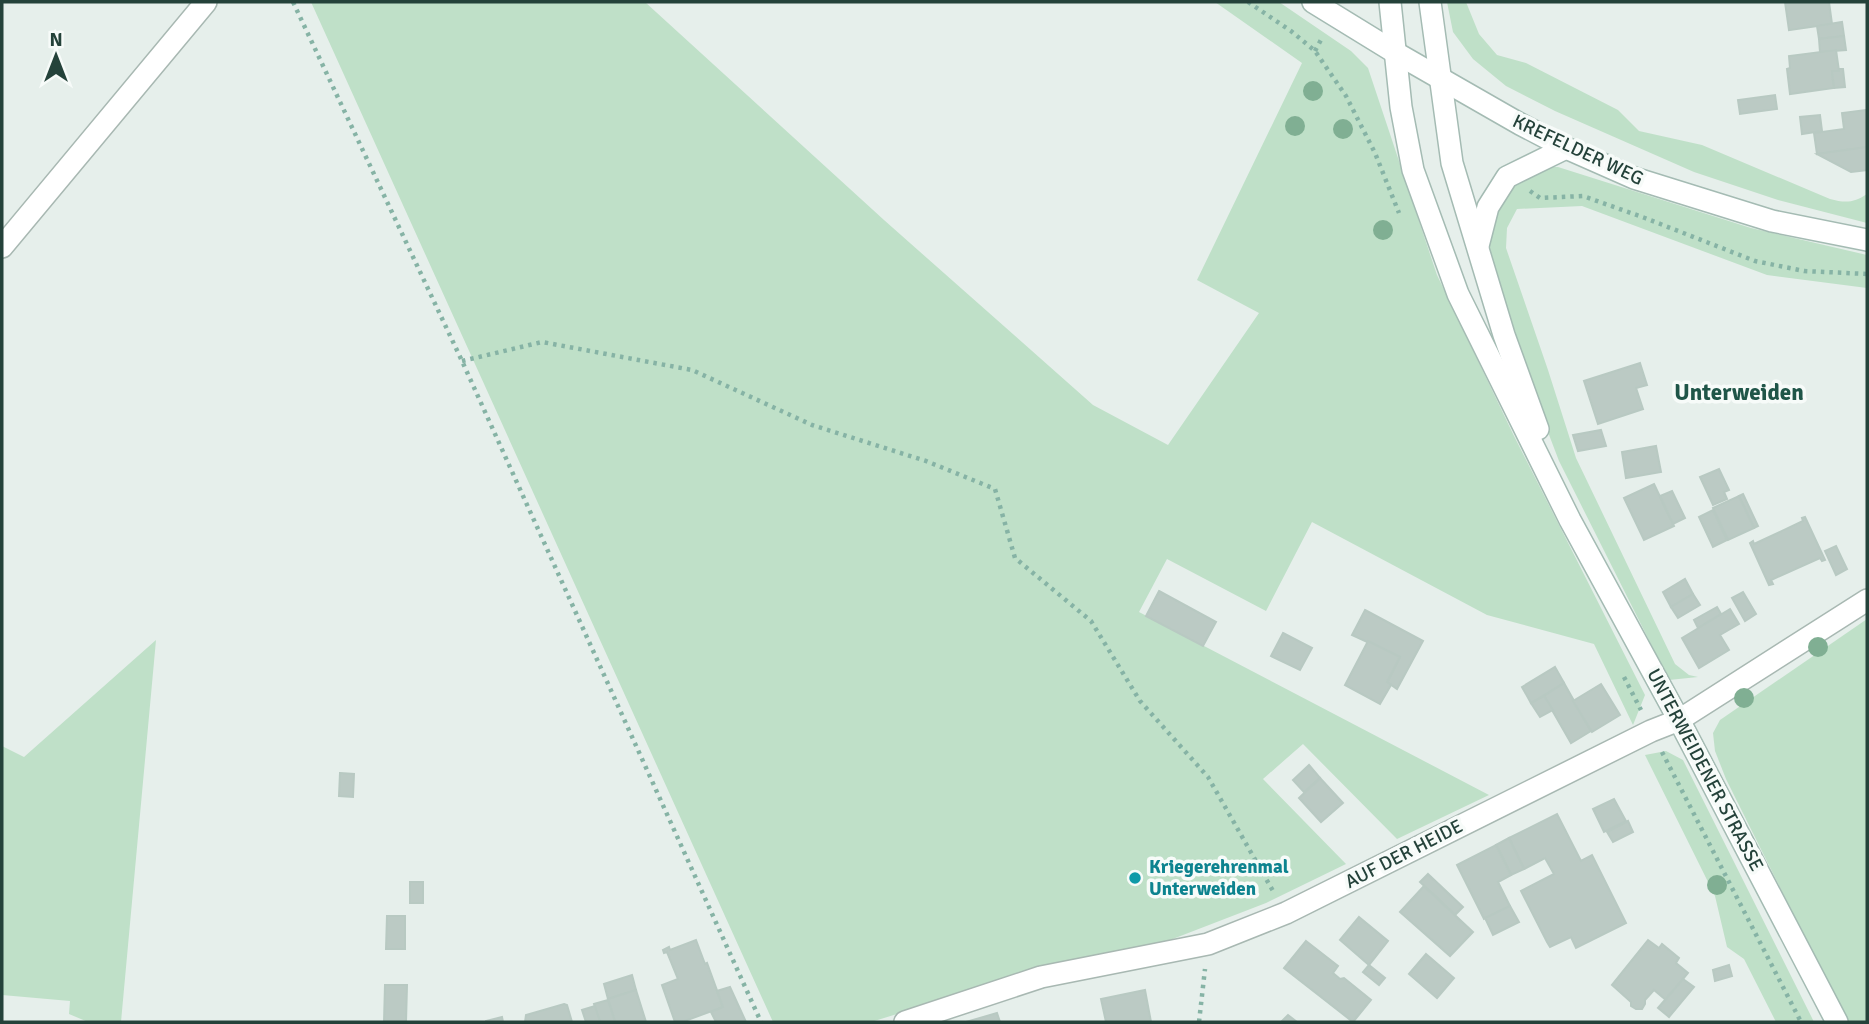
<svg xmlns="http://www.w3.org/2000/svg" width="1869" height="1024" viewBox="0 0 1869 1024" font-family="Signika,sans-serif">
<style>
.green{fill:#bfe0c8}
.building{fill:#bbcac4;stroke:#b8c9c2;stroke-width:2}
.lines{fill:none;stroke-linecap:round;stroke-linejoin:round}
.street-casing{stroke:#a8b8b2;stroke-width:24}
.secondary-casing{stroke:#a4bbb3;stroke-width:24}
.path{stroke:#86b3a5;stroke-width:4.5;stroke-dasharray:3.5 5;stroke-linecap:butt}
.street{stroke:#fff;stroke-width:21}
.secondary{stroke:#fff;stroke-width:21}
.tree{fill:#80af93}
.culture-dot{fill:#0f9aa8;stroke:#f7fbf9;stroke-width:2.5}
.labels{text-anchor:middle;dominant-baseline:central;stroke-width:7;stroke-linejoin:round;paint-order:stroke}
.street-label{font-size:19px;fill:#24423a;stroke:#f7fbf9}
.culture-label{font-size:19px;font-weight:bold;fill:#0d838f;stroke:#f7fbf9;text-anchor:start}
.quarter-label{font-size:23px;font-weight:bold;fill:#1f5548;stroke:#f7fbf9}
</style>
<rect width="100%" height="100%" fill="#e6efeb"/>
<g class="green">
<path d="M311,2H645L884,220L1093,405L1168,445L1259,313L1197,280L1302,63L1215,2H1279L1351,51L1368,68L1437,275L1514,436L1645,695L1633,725L1594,644L1487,615L1312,522L1266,611L1167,559L1139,612L1489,795L1397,839L1303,744L1263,779L1346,864L1266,903L1139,952L1053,966L871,1022H773Z"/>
<path d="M1447,2H1466L1479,34L1497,55L1526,63L1618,110L1639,131L1702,145L1830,199C1845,203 1854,203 1867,194V223L1778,200L1694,172L1555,111L1506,86L1473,59L1453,32Z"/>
<path d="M1536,167H1558L1751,228L1867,255V288L1767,275L1582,206L1517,209L1507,228L1506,248L1548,370L1576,458L1675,664L1689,675L1698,677L1669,680L1559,461L1535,398L1487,244L1496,197Z"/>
<path d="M1867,619V1022H1847L1726,779L1715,751L1713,733L1720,720Z"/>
<path d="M156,640L121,1022H88L69,1014L70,1001L2,995V746L24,757Z"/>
<path d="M1666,751L1683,760L1814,1022H1776L1744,959L1727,947L1715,896L1645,755Z"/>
</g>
<g class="building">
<path d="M1785,2H1829L1832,24L1789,30Z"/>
<path d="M1842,22L1844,36L1819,39L1817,26Z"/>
<path d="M1844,36L1846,50L1820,52L1819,39Z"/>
<path d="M1836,50L1839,71H1832L1834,88L1790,94L1787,69L1790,68L1789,56Z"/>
<path d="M1839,69H1843L1845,87L1834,88L1832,71H1839Z"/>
<path d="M1775,95L1777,109L1740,114L1738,100Z"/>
<path d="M1867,110V147L1817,154L1814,133L1844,129L1842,113Z"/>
<path d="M1820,115L1822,131L1802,134L1800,117Z"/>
<path d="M1867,147V170L1851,172L1817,154Z"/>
<path d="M1640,363L1647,385L1636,388L1643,409L1598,424L1584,381Z"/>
<path d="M1601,430L1606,446L1578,451L1573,435Z"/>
<path d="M1656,446L1661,472L1626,478L1622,452Z"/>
<path d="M1719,469L1729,490L1724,492L1727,499L1713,505L1700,477Z"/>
<path d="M1654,484L1674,526L1644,540L1624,498Z"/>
<path d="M1672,491L1685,518L1673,524L1660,496Z"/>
<path d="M1743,494L1758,526L1754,528L1739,496Z"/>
<path d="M1739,496L1754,528L1728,540L1713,508Z"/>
<path d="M1713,510L1727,540L1713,547L1699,517Z"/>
<path d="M1805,517L1825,560L1822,561L1820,558L1771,580L1773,584L1769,585L1750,543L1753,541L1754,544L1803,521L1802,518Z"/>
<path d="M1836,546L1847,569L1836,575L1825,551Z"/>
<path d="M1685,579L1693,594L1671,607L1663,592Z"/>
<path d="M1159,591L1216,622L1203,646L1146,616Z"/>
<path d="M1743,592L1756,614L1745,621L1732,598Z"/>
<path d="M1693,594L1700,605L1678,618L1671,607Z"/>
<path d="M1717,607L1721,614L1698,628L1694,620Z"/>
<path d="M1730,609L1739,624L1720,635L1729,650L1699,668L1682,638Z"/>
<path d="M1365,610L1423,641L1397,689L1387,682L1400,657L1352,635Z"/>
<path d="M1283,633L1312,648L1300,670L1271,656Z"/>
<path d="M1368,641L1400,657L1387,682L1391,685L1380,704L1345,685Z"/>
<path d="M1555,667L1564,683L1531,703L1522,687Z"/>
<path d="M1564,683L1591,731L1571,743L1544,696Z"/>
<path d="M1601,684L1620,715L1592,732L1573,701Z"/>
<path d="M1544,696L1553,710L1540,717L1531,703Z"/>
<path d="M1309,765L1320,778L1304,792L1293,780Z"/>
<path d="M340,773L354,774L353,797L339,796Z"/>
<path d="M1320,778L1343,803L1321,822L1299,798Z"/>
<path d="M1614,799L1626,821L1604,832L1593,809Z"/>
<path d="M1557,814L1581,861L1592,855L1626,923L1576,948L1571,937L1550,947L1547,942L1521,891L1554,874L1545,858L1524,869L1509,838Z"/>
<path d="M1628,821L1633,832L1613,842L1607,832Z"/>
<path d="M1509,838L1524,869L1511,875L1496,845Z"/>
<path d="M1496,845L1511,875L1498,882L1510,906L1484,919L1457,865Z"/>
<path d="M1428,874L1463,907L1455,915L1420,882Z"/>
<rect x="410" y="882" width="13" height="21"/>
<path d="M1424,886L1473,932L1450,956L1400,912Z"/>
<path d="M1510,906L1519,922L1493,935L1485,918Z"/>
<path d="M387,916H405V949H386Z"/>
<path d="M1359,917L1388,941L1369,965L1340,940Z"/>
<path d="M696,940L705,964L707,963L723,1007L682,1022H675L662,985L678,979L667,952L664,953L663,950L669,947L670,950Z"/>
<path d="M1648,940L1659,948L1662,944L1679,958L1676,963L1688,973L1666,1000L1654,990L1645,1000V1004L1642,1009H1636L1631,1006V1002L1612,985Z"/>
<path d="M1306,941L1338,966L1333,973L1340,979L1344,978L1371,1000L1353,1022L1284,968Z"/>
<path d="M1426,954L1454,978L1437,998L1409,974Z"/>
<path d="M1369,965L1385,978L1379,985L1363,972Z"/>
<path d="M1729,965L1732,976L1715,981L1713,970Z"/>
<path d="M632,975L636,990L608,999L604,984Z"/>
<path d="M1683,979L1694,987L1669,1017L1658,1008Z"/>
<path d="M385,985H407L406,1022H384Z"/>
<path d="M730,987L746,1022H716L711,1012L723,1007L717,991Z"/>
<path d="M636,990L646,1022H615L608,999Z"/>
<path d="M1145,990L1151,1022H1106L1101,999Z"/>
<path d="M608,1000L615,1022H600L594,1004Z"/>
<path d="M564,1004L567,1005L572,1022H525L526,1015Z"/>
<path d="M595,1006L600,1022H586L582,1010Z"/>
<path d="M997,1013L1000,1022H966Z"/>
<path d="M1288,1015L1297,1022H1281Z"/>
<path d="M502,1017L503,1022H486V1021Z"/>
</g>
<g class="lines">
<defs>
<g id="street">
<path d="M2,247L206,2"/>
<path d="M905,1022L1041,977L1208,944L1286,913L1651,731L1679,720L1867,600"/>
</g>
<g id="secondary">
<path d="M1313,2L1396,53L1520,124L1566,148L1634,178L1772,221L1867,240"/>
<path d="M1390,2L1401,107L1413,170L1458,294L1570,520L1679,720L1837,1022"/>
<path d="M1430,2L1452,163L1504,335L1538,429"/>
<path d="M1478,246L1488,207L1507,177L1566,148"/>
</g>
</defs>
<use href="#street" class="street-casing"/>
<use href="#secondary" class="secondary-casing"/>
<g class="path">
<path d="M293,2L462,361L761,1022"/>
<path d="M1248,2L1291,31L1315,51L1346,96L1375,153L1399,213"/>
<path d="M1315,51L1323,36"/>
<path d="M1530,191L1540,198L1583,196L1645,218L1755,261L1804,271L1867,274"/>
<path d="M462,361L542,342L692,370L812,425L926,461L995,489L1015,558L1091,621L1140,701L1208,777L1273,891"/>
<path d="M1624,677L1641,710"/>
<path d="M1662,752L1801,1022"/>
<path d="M1199,1022L1205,969"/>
</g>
<use href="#street" class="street"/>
<use href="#secondary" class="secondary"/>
</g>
<g class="tree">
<circle cx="1313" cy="91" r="10"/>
<circle cx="1295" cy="126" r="10"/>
<circle cx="1343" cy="129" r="10"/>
<circle cx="1383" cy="230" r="10"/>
<circle cx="1818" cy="647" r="10"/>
<circle cx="1744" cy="698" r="10"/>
<circle cx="1717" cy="885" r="10"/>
</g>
<circle class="culture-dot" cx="1135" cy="878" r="7"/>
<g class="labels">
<g class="street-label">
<text transform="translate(1578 150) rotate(25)">KREFELDER WEG</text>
<text transform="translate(1705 770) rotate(62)">UNTERWEIDENER STRASSE</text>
<text transform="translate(1404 854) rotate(-27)">AUF DER HEIDE</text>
</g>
<g class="culture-label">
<text x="1149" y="867">Kriegerehrenmal<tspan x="1149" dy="22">Unterweiden</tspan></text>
</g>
<g class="quarter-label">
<text x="1739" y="392">Unterweiden</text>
</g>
</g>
<rect width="1869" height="1024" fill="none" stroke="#24423a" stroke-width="7"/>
<g transform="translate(56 56)" stroke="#f7fbf9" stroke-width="5" paint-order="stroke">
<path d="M0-5L12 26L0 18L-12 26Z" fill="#24423a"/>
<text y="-10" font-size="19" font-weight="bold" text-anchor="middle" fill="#24423a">N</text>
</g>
</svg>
